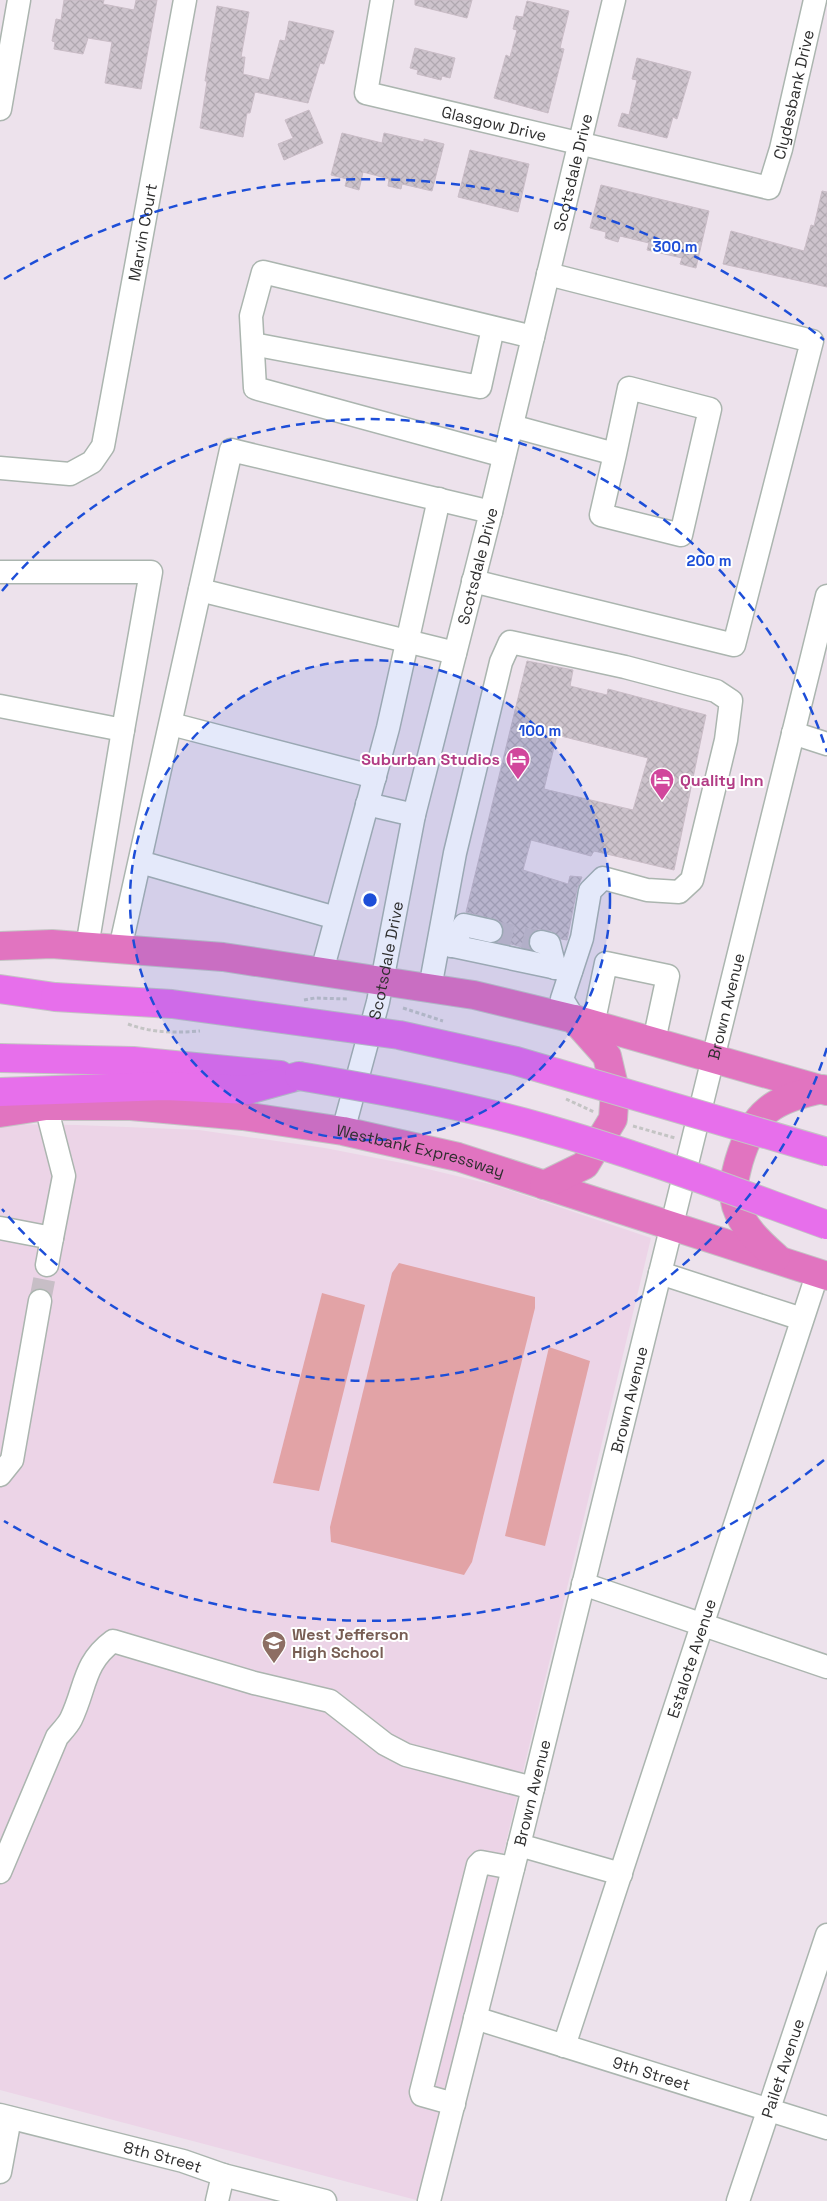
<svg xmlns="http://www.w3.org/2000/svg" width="827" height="2201" viewBox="0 0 827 2201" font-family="'Space Grotesk',sans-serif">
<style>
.education{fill:#ecd4e7}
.pitch{fill:#e2a3a6}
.building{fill:url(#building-cross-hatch);stroke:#c9bcc6;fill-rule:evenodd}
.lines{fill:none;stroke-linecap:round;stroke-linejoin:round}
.minor-tunnel{stroke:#c7bec6;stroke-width:22;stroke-dasharray:22 11;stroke-linecap:butt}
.minor-casing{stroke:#abb5af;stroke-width:25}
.major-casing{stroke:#c4c4c4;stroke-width:30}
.highway-casing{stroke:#c4c4c4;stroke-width:30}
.path{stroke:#c4c4c4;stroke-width:3;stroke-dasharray:4 2.5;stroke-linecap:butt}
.minor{stroke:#fff;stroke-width:22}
.major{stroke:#e174c0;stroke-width:28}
.highway{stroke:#e76feb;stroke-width:28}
.highway-bridge-casing{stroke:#c4c4c4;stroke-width:30;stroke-linecap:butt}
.highway-bridge{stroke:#e76feb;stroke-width:28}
.ring{fill:none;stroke:#1d4ed8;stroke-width:2.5;stroke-dasharray:9 6}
.labels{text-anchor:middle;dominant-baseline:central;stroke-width:4;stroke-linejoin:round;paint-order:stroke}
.street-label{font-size:16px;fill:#2e2e2e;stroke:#fff}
.hotel-label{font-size:16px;font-weight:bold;fill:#b23c85;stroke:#fff;text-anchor:end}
.education-label{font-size:16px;font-weight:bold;fill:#785e54;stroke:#fff;text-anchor:start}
.centre{fill:#1d4ed8;stroke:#fff;stroke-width:2.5}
.ring-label{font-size:15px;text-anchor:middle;font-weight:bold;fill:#1d4ed8;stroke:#fff;stroke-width:4;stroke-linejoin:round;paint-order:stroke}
</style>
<defs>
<pattern id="building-cross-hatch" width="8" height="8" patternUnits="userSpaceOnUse" patternTransform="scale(1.25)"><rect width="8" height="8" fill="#cdc3cc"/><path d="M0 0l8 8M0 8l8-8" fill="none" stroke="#b0a8b0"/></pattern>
</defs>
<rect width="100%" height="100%" fill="#ede2ec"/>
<path class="education" d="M0,1124L77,1125L199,1130L325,1148L407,1164L494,1185L651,1238L420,2201L0,2090Z"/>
<g class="pitch">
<path d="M399,1263L535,1297V1308L472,1562L464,1575L331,1542L330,1527L392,1273Z"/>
<path d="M322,1293L365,1305L319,1491L273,1483Z"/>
<path d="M549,1347L590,1361L545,1546L505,1536Z"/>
</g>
<g class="building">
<path d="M64,0H104L103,4L134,10L136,0H157L141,89L105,83L112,42L88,38L83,54L54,49L55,42L52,41L56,19L61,20Z"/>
<path d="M415,0H472L467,18L415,5Z"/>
<path d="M527,1L569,11L560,48L564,49L548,113L494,98L506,55L510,57L517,30L513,29L516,16L523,17Z"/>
<path d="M217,6L249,12L241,57H245L243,74L269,80L280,40L285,41L289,21L334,31L324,64L320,63L308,103L255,92L250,113H247L243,137L200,128L207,81H205Z"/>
<path d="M415,48L455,58L450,78L442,76L441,80L417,74L418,70L410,68Z"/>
<path d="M637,58L691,72L677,119L673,117L667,138L618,126L622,113L629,115L637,80L632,79Z"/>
<path d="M309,110L323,143L284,160L278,144L293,138L285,120Z"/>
<path d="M342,133L382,143L384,133L424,142V139L444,144L432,191L402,184L401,189L388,186L389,179L363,172L359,190L345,186L347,179L331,175Z"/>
<path d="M470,150L529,164L518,212L458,197Z"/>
<path d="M601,185L709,211L696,268L680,264L682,258L647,250L649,243L620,236L618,242L605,238L606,232L590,228Z"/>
<path d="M822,191L827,192V287L723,264L731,231L804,251L811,225L814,226Z"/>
<path d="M527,661L573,670L570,686L607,695L608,689L706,715L674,870L594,851L591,856L531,840L523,870L568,884L570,876L582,877L577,889L567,940L561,939L552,931L538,929L532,933L528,938L530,949L499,941L504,933L503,927L499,921L466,912ZM557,735L648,758L633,810L544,789Z"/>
</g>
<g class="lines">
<g class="minor-tunnel">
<path d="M491,931L541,942"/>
<path d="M40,1301L47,1265"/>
</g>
<defs>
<g id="minor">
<path id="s1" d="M382,0L366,93L769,188L781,149L815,0"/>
<path d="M0,109L19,0"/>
<path d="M253,344L480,387L493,328"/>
<path d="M512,426L615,454L601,515L681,535L710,409L629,388L615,454"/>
<path d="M504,456L255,388L251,316L263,272L533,337"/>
<path id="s2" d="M0,468L70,474L92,462L103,446L185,0"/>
<path d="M0,572H151L123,730L0,706"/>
<path d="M473,581L734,645L812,341L548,274"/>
<path d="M200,590L455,653"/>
<path d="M171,724L375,777"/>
<path d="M793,733L827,744"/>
<path d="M367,804L414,815"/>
<path d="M140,862L336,918"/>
<path d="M541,942L549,944L555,968"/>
<path d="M439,943L571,971"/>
<path d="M451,946L464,925L491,931"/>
<path d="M87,947L123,730"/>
<path d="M120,949L231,450L491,512"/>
<path d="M322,971L388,728L439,499"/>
<path d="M430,988L455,853L501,662L510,642L625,667L716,691L731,701L726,740L692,880L679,892L647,890L603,878L590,891L582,938L562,999L574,1019"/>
<path d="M593,1025L606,963L668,976L654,1041"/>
<path id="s3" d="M343,1131L378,1002L414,815L491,512L614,0"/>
<path d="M0,1228L52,1238L64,1176L46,1106"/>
<path d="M47,1265L52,1238"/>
<path d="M660,1273L802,1319"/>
<path d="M0,1475L12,1460L40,1301"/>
<path d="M583,1584L827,1667"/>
<path d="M519,1845L621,1874"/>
<path d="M0,1872L57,1737C62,1731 68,1725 71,1719C86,1688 83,1663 113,1641L254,1683L330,1701L385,1744L406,1755L533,1788"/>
<path id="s4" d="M475,2018L827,2128"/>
<path id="s5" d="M564,2046L818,1272"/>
<path d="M454,2104L422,2095L421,2092L478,1865L481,1862L513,1868"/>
<path id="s6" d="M0,2115L183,2161L223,2175L325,2201"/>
<path d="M0,2172L10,2118"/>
<path d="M217,2201L223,2175"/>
<path id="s7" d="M429,2201L519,1845L827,596"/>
<path id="s8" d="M738,2201L827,1935"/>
</g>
<g id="major">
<path d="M0,946L52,944L223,957L474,995L574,1019L827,1091"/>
<path id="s9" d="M0,1113L46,1106H131L243,1116L343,1131L458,1157L827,1276"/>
<path d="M544,1185L585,1165L613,1119L615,1090L607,1056L574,1019"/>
<path d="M776,1257C759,1242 743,1227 736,1206C731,1190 735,1176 739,1161C754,1111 773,1099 823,1089"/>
</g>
<g id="highway">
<path d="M0,989L55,997"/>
<path d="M0,1058L133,1061L280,1075"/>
<path d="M0,1092L165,1086L248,1090L299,1076"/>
</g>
</defs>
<use href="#minor" class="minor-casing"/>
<use href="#major" class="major-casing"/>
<use href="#highway" class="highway-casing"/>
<g class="path">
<path d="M304,1000L315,998L347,999"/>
<path d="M403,1008L443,1021"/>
<path d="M128,1024C152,1033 175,1033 200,1031"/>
<path d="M566,1099L594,1112"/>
<path d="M633,1126L675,1138"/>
</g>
<use href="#minor" class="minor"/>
<use href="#major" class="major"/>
<use href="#highway" class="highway"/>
<defs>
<g id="highway-bridge">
<path d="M55,997L172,1004L399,1035L516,1061L827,1152"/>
<path d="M299,1076C381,1090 463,1105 544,1128C640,1155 733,1191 827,1225"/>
</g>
</defs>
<use href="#highway-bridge" class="highway-bridge-casing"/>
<use href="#highway-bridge" class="highway-bridge"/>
</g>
<circle cx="370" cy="900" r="240" fill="#1d4ed8" fill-opacity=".12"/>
<g class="ring">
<circle cx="370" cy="900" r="240"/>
<path d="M827 1048A480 480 0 0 1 2 1209M2 591A480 480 0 0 1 827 752"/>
<path d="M824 1460A721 721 0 0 1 4 1521M4 279A721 721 0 0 1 824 340"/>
</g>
<defs>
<symbol id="hotel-pin" viewBox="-11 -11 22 30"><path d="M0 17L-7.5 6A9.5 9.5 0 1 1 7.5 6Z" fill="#d1479c" stroke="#fff"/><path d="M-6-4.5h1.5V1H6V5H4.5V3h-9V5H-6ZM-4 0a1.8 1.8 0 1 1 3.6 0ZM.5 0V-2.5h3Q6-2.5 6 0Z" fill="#fff"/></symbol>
<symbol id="school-pin" viewBox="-11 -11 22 30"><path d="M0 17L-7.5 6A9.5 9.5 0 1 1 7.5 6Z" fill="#8d6e63" stroke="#fff"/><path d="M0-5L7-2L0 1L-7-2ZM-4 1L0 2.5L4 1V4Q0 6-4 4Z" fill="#fff"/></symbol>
</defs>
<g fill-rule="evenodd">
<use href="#hotel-pin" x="504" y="745" width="28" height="38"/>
<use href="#hotel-pin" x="648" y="766" width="28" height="38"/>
<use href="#school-pin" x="260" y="1629" width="28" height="38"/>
</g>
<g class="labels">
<g class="street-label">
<text stroke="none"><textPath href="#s1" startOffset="605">Clydesbank Drive</textPath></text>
<text stroke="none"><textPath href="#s1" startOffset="226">Glasgow Drive</textPath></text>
<text stroke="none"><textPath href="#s3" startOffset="986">Scotsdale Drive</textPath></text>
<text stroke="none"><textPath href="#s2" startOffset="332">Marvin Court</textPath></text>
<text stroke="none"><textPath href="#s3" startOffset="581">Scotsdale Drive</textPath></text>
<text stroke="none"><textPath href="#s3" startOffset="176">Scotsdale Drive</textPath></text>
<text stroke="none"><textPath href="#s7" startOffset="1231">Brown Avenue</textPath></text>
<text stroke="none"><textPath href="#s9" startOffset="425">Westbank Expressway</textPath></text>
<text stroke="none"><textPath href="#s7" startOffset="826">Brown Avenue</textPath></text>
<text stroke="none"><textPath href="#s5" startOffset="408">Estalote Avenue</textPath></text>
<text stroke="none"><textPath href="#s7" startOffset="421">Brown Avenue</textPath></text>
<text stroke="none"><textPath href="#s8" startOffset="140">Pailet Avenue</textPath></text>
<text stroke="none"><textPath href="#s4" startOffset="185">9th Street</textPath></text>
<text stroke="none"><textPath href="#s6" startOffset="168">8th Street</textPath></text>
</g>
<g class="hotel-label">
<text x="500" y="759">Suburban Studios</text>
<text x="680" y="780" text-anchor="start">Quality Inn</text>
</g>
<g class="education-label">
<text x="292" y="1634">West Jefferson<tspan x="292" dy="18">High School</tspan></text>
</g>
</g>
<circle cx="370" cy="900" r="8" class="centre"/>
<g class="ring-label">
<text x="675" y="252">300 m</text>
<text x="709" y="566">200 m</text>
<text x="540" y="736">100 m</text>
</g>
</svg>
